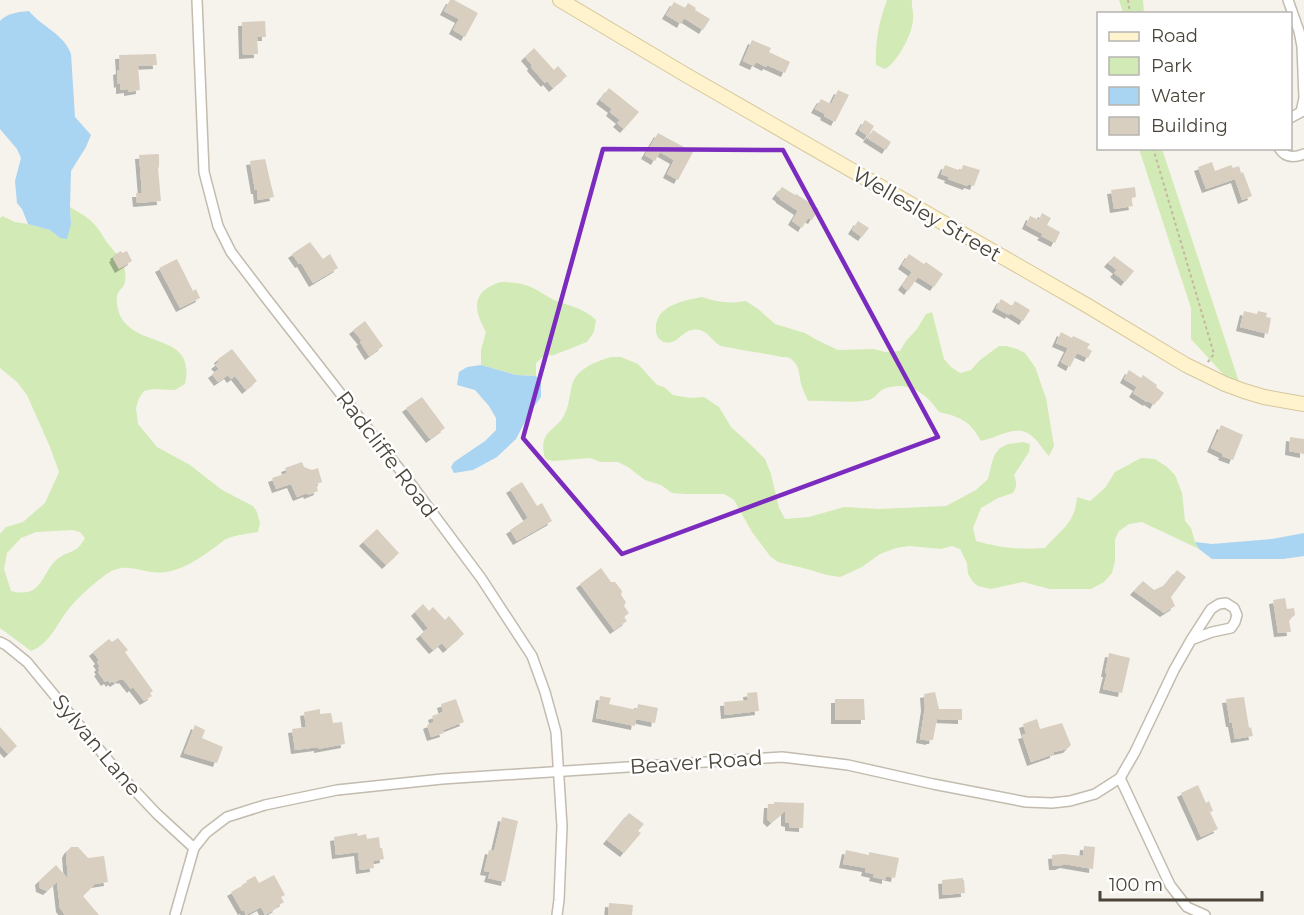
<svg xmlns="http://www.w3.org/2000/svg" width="1304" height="915" viewBox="0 0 1304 915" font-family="Montserrat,sans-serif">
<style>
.green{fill:#d2eab5;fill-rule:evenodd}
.water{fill:#a9d4f2}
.building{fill:#d8cfc1;filter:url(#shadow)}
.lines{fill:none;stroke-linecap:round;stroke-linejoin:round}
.street-casing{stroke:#c2bbae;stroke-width:12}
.secondary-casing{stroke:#d6c79b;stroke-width:16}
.path{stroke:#c4b79f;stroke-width:2;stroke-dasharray:3 3;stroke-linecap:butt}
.street{stroke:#fff;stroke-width:9}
.secondary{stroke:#fff3cd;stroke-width:14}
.marked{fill:none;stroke:#7b2cbf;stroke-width:4.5;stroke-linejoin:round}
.labels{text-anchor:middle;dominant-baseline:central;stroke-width:5;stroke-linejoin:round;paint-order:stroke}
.street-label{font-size:21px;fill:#4b4439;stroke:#fff}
</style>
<defs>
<filter id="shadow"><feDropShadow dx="-4" dy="4" stdDeviation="0" flood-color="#0004"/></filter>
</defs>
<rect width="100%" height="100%" fill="#f6f3ec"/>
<g class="green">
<path d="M887,0H912C911,7 914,12 913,19C913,33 897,63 885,69L876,65C875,42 879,21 887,0Z"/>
<path d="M1119,0H1143L1144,13H1123Z"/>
<path d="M1139,149H1162L1244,397L1191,339V308Z"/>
<path d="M70,207C76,211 84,215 89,219C97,226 101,233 106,241C115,253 128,264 125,281C125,286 120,289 118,293C115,300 118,313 122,319C142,349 196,333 185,384L175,390L153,389L144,391L139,398L136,408L138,424L157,447L190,465L222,490L253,506L257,512L260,523L258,532C247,534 236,535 226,539C220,543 214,548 207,553C195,561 181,570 166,572C142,576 127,558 104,576C91,586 77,598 67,611C56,626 49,644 31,651L0,628V534L6,527L23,522L45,503L59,472L50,447L27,395L17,382L0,368V218L2,216L15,222L28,224L50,230L60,238L71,224ZM73,530L80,532L85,538C76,554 73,549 60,557C41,569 45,600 11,591L4,569L7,553L21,538L36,532Z"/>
<path d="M501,282C511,282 524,283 533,288C540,291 547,297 554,300C569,306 584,308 596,320L594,332L587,342L554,355L544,356L536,363V376L516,375L481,365V350L486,332C473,309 471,291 501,282Z"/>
<path d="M702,297C716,302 731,304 746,301L758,309L775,324L805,333L817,340L838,350L874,349L885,352L900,351L906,341L917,329L926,314L932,312L944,359L951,367L960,373L971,370L980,360L999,346H1006L1017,349L1025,353L1035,367L1046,398L1054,446L1049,456C1043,450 1039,442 1033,437C1018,422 997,438 981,441C970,421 961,417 939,412C926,393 908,380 884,389C878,391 876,398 869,400C850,404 828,400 808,401C806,396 803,390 801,384C799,376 800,365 791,359C789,357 785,357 782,357C766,353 749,352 732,348C728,347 722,347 719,345C710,339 706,327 692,330C681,332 676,346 664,342C659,340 657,337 656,332C653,306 682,301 702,297Z"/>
<path d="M611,357H621L638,364L657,385L664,387L673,395L690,398L704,397L719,407L731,427L752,446L765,459L771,474L779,508L785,519L809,517L844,507L879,509L946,506L976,490L988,479L992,462L995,454L1000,448L1008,444L1023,442L1030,444L1029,452L1014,475C1017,482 1017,486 1013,493L998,498L981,508L973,528L976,541C1001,548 1019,550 1045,548C1061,529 1075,524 1077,497L1090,501L1105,488L1115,472L1141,458L1155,459L1167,467L1175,475L1182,493L1185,521L1191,528L1195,542L1199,549L1142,522L1129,524L1119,531L1115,539V561L1112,573L1104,582L1091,589H1050L1023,582L991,589L978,586L973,582L968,574L967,563L960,549L952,546L941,549L909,546L896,548L880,554L862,567L849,573L840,577L827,575L807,569L778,562L770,556L752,532L734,500L724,494H686L672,493L661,485L645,480L628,467L618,462H601L590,458L553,461L545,459C544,453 542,447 544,440C547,431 557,426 562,419C571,406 569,387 575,378C583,366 598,361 611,357Z"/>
</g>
<g class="water">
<path d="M29,11C42,27 64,34 71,54L75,117L91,135L86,147L71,171L70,207L71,224L67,239L60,238L50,230L28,224L22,209L17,203L15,181L21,158L17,149L0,129V21C7,13 19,12 29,11Z"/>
<path d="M481,365L516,375L536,376L541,382V397L530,412L516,439L497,457L473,470L454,473L451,467L454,462L485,441L496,430V418L489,406L475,390L457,385L459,372L467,367Z"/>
<path d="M1304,533V556L1283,559H1212L1199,549L1195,542L1212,544L1272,539Z"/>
</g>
<g class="building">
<path d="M450,0H454L478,13L465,37L453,30L459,19L444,11Z"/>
<path d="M674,2L685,8L688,3L696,8L695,10L710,19L703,30L684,18L681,24L666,15Z"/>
<path d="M265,21L266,37H257L258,54L243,55L242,22Z"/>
<path d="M752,40L771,48L769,52L790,62L785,73L767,65L766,67L756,62L754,66L743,61Z"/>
<path d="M534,48L554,70L558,66L567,76L553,88L547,81L545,83L531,67L532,65L525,57Z"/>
<path d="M156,54L157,65L138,66L140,90L128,92V89L120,90V83L118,84L117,71L120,70L119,55Z"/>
<path d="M609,88L639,112L624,129L617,123L620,120L610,112L612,109L600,100Z"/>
<path d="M838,90L849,95L835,122L824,116L825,114L815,109L821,99L831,104Z"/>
<path d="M865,120L874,126L868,136L859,130Z"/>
<path d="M873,130L891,142L886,150L867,138Z"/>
<path d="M658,133L693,152L678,180L667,174L674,160L660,152L655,161L645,155Z"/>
<path d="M159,154V167L158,168L161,201L137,203L136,193H142L139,155Z"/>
<path d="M265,159L274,197L258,200L257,190H255L250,161Z"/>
<path d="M1212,162L1215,171L1231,165L1233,168L1239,166L1241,173L1243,172L1252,196L1242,200L1235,179L1206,189L1198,167Z"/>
<path d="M945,165L961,171L963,165L980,170L974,186L968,184L967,186L948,179L949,177L941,174Z"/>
<path d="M782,187L795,195L796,194L819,209L812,220L808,218L802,228L792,221L798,211L780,199V198L776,195Z"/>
<path d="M1135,187L1136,197L1131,198L1133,206L1114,209L1111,190Z"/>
<path d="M1042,213L1051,218L1047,225L1060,232L1055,243L1041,236L1043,234L1026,225L1030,216L1039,220Z"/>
<path d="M858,221L869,228L862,237L852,230Z"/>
<path d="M310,242L323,259L330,254L338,268L313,283L301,263L299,264L292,254Z"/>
<path d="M121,251L122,253L127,251L132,261L119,269L113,258L115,257L114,255Z"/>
<path d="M909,254L924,264L926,262L943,274L934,287L918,277L908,291L902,286L912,272L902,265Z"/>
<path d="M1114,256L1134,271L1125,282L1114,273L1117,270L1108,263Z"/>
<path d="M177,259L193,291L196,289L200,298L180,308L159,268Z"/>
<path d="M1001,299L1012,306L1015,301L1030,310L1023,321L1010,313L1009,315L996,308Z"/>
<path d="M1244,311L1257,314L1258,311L1267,313L1266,317L1271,318L1268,334L1240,327Z"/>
<path d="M365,321L383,346L369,356L360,342L362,341L353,330Z"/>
<path d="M1061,332L1072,338L1073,336L1090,344L1087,348L1092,351L1088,358L1077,353L1070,367L1061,362L1068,348L1056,343Z"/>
<path d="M232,349L257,381L246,390L235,376L231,379L228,375L218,382L212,374L219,369L215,365L219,362L218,359Z"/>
<path d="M1129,370L1141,378L1143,375L1157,385L1156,387L1164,393L1158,401L1157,400L1154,405L1148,401L1147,402L1133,393L1137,387L1124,379Z"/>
<path d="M422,397L445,428L430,439L406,408Z"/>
<path d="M1221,425L1243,435L1233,460L1222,456L1223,454L1211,448Z"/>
<path d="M1290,437L1304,439V454L1289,451Z"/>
<path d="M302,462L304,467L312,470L318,468L322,482L316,484L318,491L308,495L307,493L297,497L291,484L276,489L272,478L287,473L285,468Z"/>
<path d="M522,482L537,506L542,503L552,521L517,541L510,530L528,518L510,489Z"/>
<path d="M377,529L399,553L386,565L363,542Z"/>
<path d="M601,568L611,582H615L622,591L621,595L626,602L624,606L629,613L624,617L627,621L614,630L580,584Z"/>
<path d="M1177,570L1186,577L1171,597L1175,606L1164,613L1134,591L1143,581L1154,590L1165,585Z"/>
<path d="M1285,598L1287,609L1294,608L1295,615L1289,620L1291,632L1278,633L1273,600Z"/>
<path d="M423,604L429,611L433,607L445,620L449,616L464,634L447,649L442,643L433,650L420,635L428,628L415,612Z"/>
<path d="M118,638L128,650L125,652L153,691L150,693L152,696L144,701L133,687L131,689L123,679L122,680L120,679L114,683L112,681L110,683L108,680L105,682L98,672L100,671L98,668L100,666L97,662L99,660L93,652L109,639L112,642Z"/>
<path d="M1109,653L1130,658L1122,693L1103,689L1107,673H1105Z"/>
<path d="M757,692L759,711L725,715L724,702L748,700L747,693Z"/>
<path d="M935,692L939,709H962V720L937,719L933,740H930V741L920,739L925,707L924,694Z"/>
<path d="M600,696L611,698L609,704L637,710L638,704L658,708L655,723L636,719L635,726L596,718Z"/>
<path d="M1244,697L1249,728L1251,727L1253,736L1235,739L1232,723H1230L1226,699Z"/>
<path d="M456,699L464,722L443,730L444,733L431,737L427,725L434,722L432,716L443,712L441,704Z"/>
<path d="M835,699H864L865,720H835Z"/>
<path d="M320,709V714L331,713L333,723L342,722L345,744L318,749V747L295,750L292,729L306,727L304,712Z"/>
<path d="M1037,719L1040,729L1062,723L1071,745L1067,749L1054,752V754L1031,762L1022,735L1026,734L1023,724Z"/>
<path d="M195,725L205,730L202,738L223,747L217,763L184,753Z"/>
<path d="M0,727L17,746L8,754L0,745Z"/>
<path d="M1198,785L1206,803L1209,801L1213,811L1210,812L1218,829L1201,837L1181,793Z"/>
<path d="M774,802L804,803L803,828L789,827V823L785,822V811L771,823L767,819L768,804H774Z"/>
<path d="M629,813L644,824L638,831L641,833L624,853L607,840Z"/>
<path d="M502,817L518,821L505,882L488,878L490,872L484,871L489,850L494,851Z"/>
<path d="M357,833L358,836L366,834L367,839L379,837L380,848H382L384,859L373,861L374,868L360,870L358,852L336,855L334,837Z"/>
<path d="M1084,846L1095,847L1093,869L1064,864L1059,866H1053L1052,855L1063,854L1083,856Z"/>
<path d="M71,847H78L88,858L104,856L108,882L95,884L83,896L99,915H65L60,908L57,882L47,891L40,888L39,881L56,865L68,879L66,854L68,850Z"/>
<path d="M846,850L869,855V852L899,858L895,878L886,876V880L873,877L874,874L865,872L866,868L843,864Z"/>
<path d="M274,875L285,895L281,897L284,902L276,907L277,908L265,915L261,907L246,915L244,910L242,911L231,892L247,883L246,881L255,876L259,883Z"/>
<path d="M963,878V880H964L965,893L943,895L942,880Z"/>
<path d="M609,903L633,905L632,915H608Z"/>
</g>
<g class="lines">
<defs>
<g id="street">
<path d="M197,0L204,172L218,226L231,252L266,298L411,484L481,578L532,656L545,692L556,732L562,826L559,900L557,915"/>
<path d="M1288,0L1299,31L1302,46L1304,98L1301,112"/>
<path d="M1290,118L1301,112"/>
<path d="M1279,148C1285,158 1294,158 1304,154"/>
<path d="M0,642L6,645L27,662L122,777L157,814L194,848"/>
<path d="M1120,778L1170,885L1187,907L1205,915"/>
<path d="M175,915L194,848L206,833L227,817L265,805L337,790L442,779L782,757L848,765L933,784L1026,802L1052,803L1070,801L1095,794L1120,778L1135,752L1174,670L1191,640L1211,609L1219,604L1226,603L1234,608L1237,615L1235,622L1231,628L1212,632L1191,640"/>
</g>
<path id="secondary" d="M560,0L686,75L1088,306L1186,365L1225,384L1244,391L1264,397L1304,404"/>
</defs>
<use href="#street" class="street-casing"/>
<use href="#secondary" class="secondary-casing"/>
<g class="path">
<path d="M1128,0L1130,14"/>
<path d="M1153,148L1214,354L1207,363"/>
</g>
<use href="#street" class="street"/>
<use href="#secondary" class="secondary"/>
</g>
<path class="marked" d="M603,149L783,150L938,437L622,554L523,438Z"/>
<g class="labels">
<g class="street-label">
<text transform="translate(927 214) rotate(30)">Wellesley Street</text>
<text transform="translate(387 454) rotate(53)">Radcliffe Road</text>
<text transform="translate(97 745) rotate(50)">Sylvan Lane</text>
<text transform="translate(696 762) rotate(-4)">Beaver Road</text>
</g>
</g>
<rect x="1097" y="12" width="195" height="138" fill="#ffffff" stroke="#b7b4b0" stroke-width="1.5"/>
<rect x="1109" y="32" width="30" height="9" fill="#fff3cd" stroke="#b7b4b0" stroke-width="1.5"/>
<text x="1151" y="42" font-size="18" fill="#4b4439">Road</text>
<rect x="1109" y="57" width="30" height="18" fill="#d2eab5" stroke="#b7b4b0" stroke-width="1.5"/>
<text x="1151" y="72" font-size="18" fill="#4b4439">Park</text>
<rect x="1109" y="87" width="30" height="18" fill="#a9d4f2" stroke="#b7b4b0" stroke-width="1.5"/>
<text x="1151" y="102" font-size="18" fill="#4b4439">Water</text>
<rect x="1109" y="117" width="30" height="18" fill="#d8cfc1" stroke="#b7b4b0" stroke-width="1.5"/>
<text x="1151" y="132" font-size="18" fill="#4b4439">Building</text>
<path d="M1100 891v9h162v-9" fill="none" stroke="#4b4439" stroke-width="3"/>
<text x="1109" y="891" font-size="18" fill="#4b4439" stroke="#ffffff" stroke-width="4.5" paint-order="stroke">100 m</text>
</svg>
